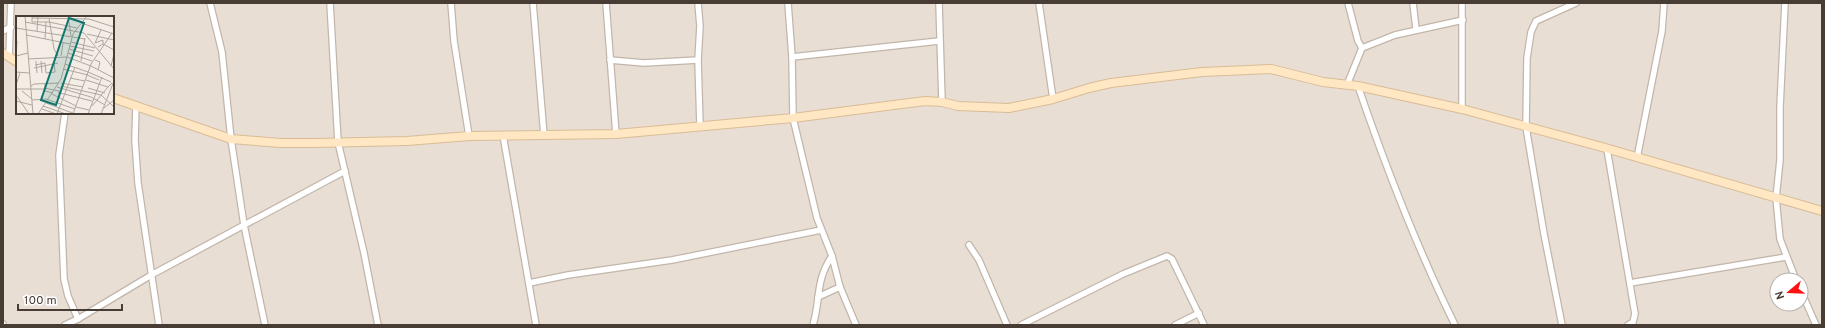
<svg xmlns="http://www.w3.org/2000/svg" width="1825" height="328" viewBox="0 0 1825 328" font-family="Overpass,sans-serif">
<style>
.residential{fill:#e8ded4;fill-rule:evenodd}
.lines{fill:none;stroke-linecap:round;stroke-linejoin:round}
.street-casing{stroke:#c2b6ab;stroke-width:8}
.secondary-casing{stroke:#d9bc96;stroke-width:10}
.street{stroke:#fff;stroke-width:5.5}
.secondary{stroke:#ffe7c4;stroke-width:8}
.inset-road{fill:none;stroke:#afa79f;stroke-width:1}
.view{fill:#0f766e;fill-opacity:0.15;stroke:#0f766e;stroke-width:2}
.inset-edge{fill:none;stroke:#473d35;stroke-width:2}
</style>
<rect width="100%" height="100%" fill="#f4ede6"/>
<path class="residential" d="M3,3H1822V325H3ZM17,17H113V113H17ZM1777,280H1801V304H1777Z"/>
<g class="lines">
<defs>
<g id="street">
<path d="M210,3L222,52L231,139L244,225L265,325"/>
<path d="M330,3L338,142L364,253L378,325"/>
<path d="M451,3L454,41L469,136"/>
<path d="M533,3L544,136"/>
<path d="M606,3L616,134"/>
<path d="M698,3L700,26L698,60L700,126"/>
<path d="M788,3L792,57L793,118L817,218L832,256L840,287L856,325"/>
<path d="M939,3L942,102"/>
<path d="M1039,3L1053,99"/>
<path d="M1348,3L1358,41L1362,48"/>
<path d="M1413,3L1416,29"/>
<path d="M1785,3L1780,107V160L1776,198L1780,239L1796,280"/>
<path d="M3,31L11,27"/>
<path d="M9,57L11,3"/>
<path d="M792,57L939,41"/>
<path d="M610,60L644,63L698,60"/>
<path d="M1347,85L1362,48L1395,35L1463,20"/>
<path d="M1358,86C1386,168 1417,248 1455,325"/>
<path d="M136,105L135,140L138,183L159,325"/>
<path d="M1462,109V3"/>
<path d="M65,113L59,155L64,279L68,296L78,319"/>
<path d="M503,135L536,325"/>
<path d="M1607,149L1635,314L1633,322L1628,325"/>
<path d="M1637,158L1662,31L1664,3"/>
<path d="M969,245L979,260L1007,325"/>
<path d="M529,283L568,275L672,260L821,230"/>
<path d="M1630,283L1786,257"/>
<path d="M1801,291L1816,325"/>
<path d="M818,297L840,287"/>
<path d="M3,324V325"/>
<path d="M65,325L78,319L153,274L345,171"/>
<path d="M813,325C821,298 815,281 832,256"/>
<path d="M1021,325L1123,274L1167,256L1172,259L1204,325"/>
<path d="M1175,325L1199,313"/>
<path d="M1562,325L1544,234L1526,127L1527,58L1531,32L1536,21L1576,3"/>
</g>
<g id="secondary">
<path d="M3,53L17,62"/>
<path d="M113,98L231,139L280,143H316L407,141L469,136L616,134L793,118L925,101L942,102L958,106L1009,108L1053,99L1089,88L1111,83L1202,72L1271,69L1323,82L1358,86L1462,109L1602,147L1822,211"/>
</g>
</defs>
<use href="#street" class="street-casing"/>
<use href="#secondary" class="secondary-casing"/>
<use href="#street" class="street"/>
<use href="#secondary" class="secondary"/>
</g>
<g transform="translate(16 16)">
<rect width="98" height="98" fill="#f4ede6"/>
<path class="inset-road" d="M9,0L17,98M16,0V6H33L61,12M52,0L55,20M16,2L73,3L98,11M33,2L38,33L42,40M9,6L68,17L98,53M65,7L98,18M0,12L69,23M21,15L22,0M71,18L98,24M10,19L54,28M29,23L30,6M55,26L79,32M79,27L85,14M79,27L87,24V28M54,30L78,35M82,31L87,28L98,34M53,33L77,40M52,37L76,45M0,39L1,25M0,40L12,37M45,40L47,27M12,43L51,41L75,50L98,62M79,44L84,46L82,54M20,45L21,57M25,45L26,57M65,45L69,22M49,48L72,56M19,49L29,47L30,57M95,50L98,38M18,52L42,47M47,53L72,59M0,56L13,57M72,56L95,66M30,57L39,56L38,47M71,59L83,64M54,62L69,65M70,64L92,71L96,67M29,67V75L37,77M45,67L67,71M0,69L4,57M15,70L18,68L43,67M45,70L85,79L98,91M41,71L75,81L89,89M28,72L43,75V82M72,72L89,77M0,73H28M6,75L16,83M44,77L76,85M36,78L60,90M0,79L13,98M16,84L30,83L59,93M0,85L16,89M30,87L59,98M27,90L50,98M76,90L92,71M60,91L73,94M88,92L98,84M26,93L40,98M22,98L45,63L57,18L71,0M41,98L59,51M57,98L75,48L96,17M72,98L86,61M85,98L98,65"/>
<path class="view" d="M53,2L68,7L40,89L25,84Z"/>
<rect width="98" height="98" class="inset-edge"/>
</g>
<rect width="1825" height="328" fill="none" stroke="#473d35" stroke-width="8"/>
<g transform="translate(1789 292) rotate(251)"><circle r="19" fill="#ffffff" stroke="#b5b1ae"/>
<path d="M0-3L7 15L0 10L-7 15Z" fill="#ff1113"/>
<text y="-6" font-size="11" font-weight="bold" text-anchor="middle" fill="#473d35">N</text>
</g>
<path d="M18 304v6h104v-6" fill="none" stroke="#473d35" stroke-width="2"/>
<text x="24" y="304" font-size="12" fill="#473d35" stroke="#ffffff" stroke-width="3" paint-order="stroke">100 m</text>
</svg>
